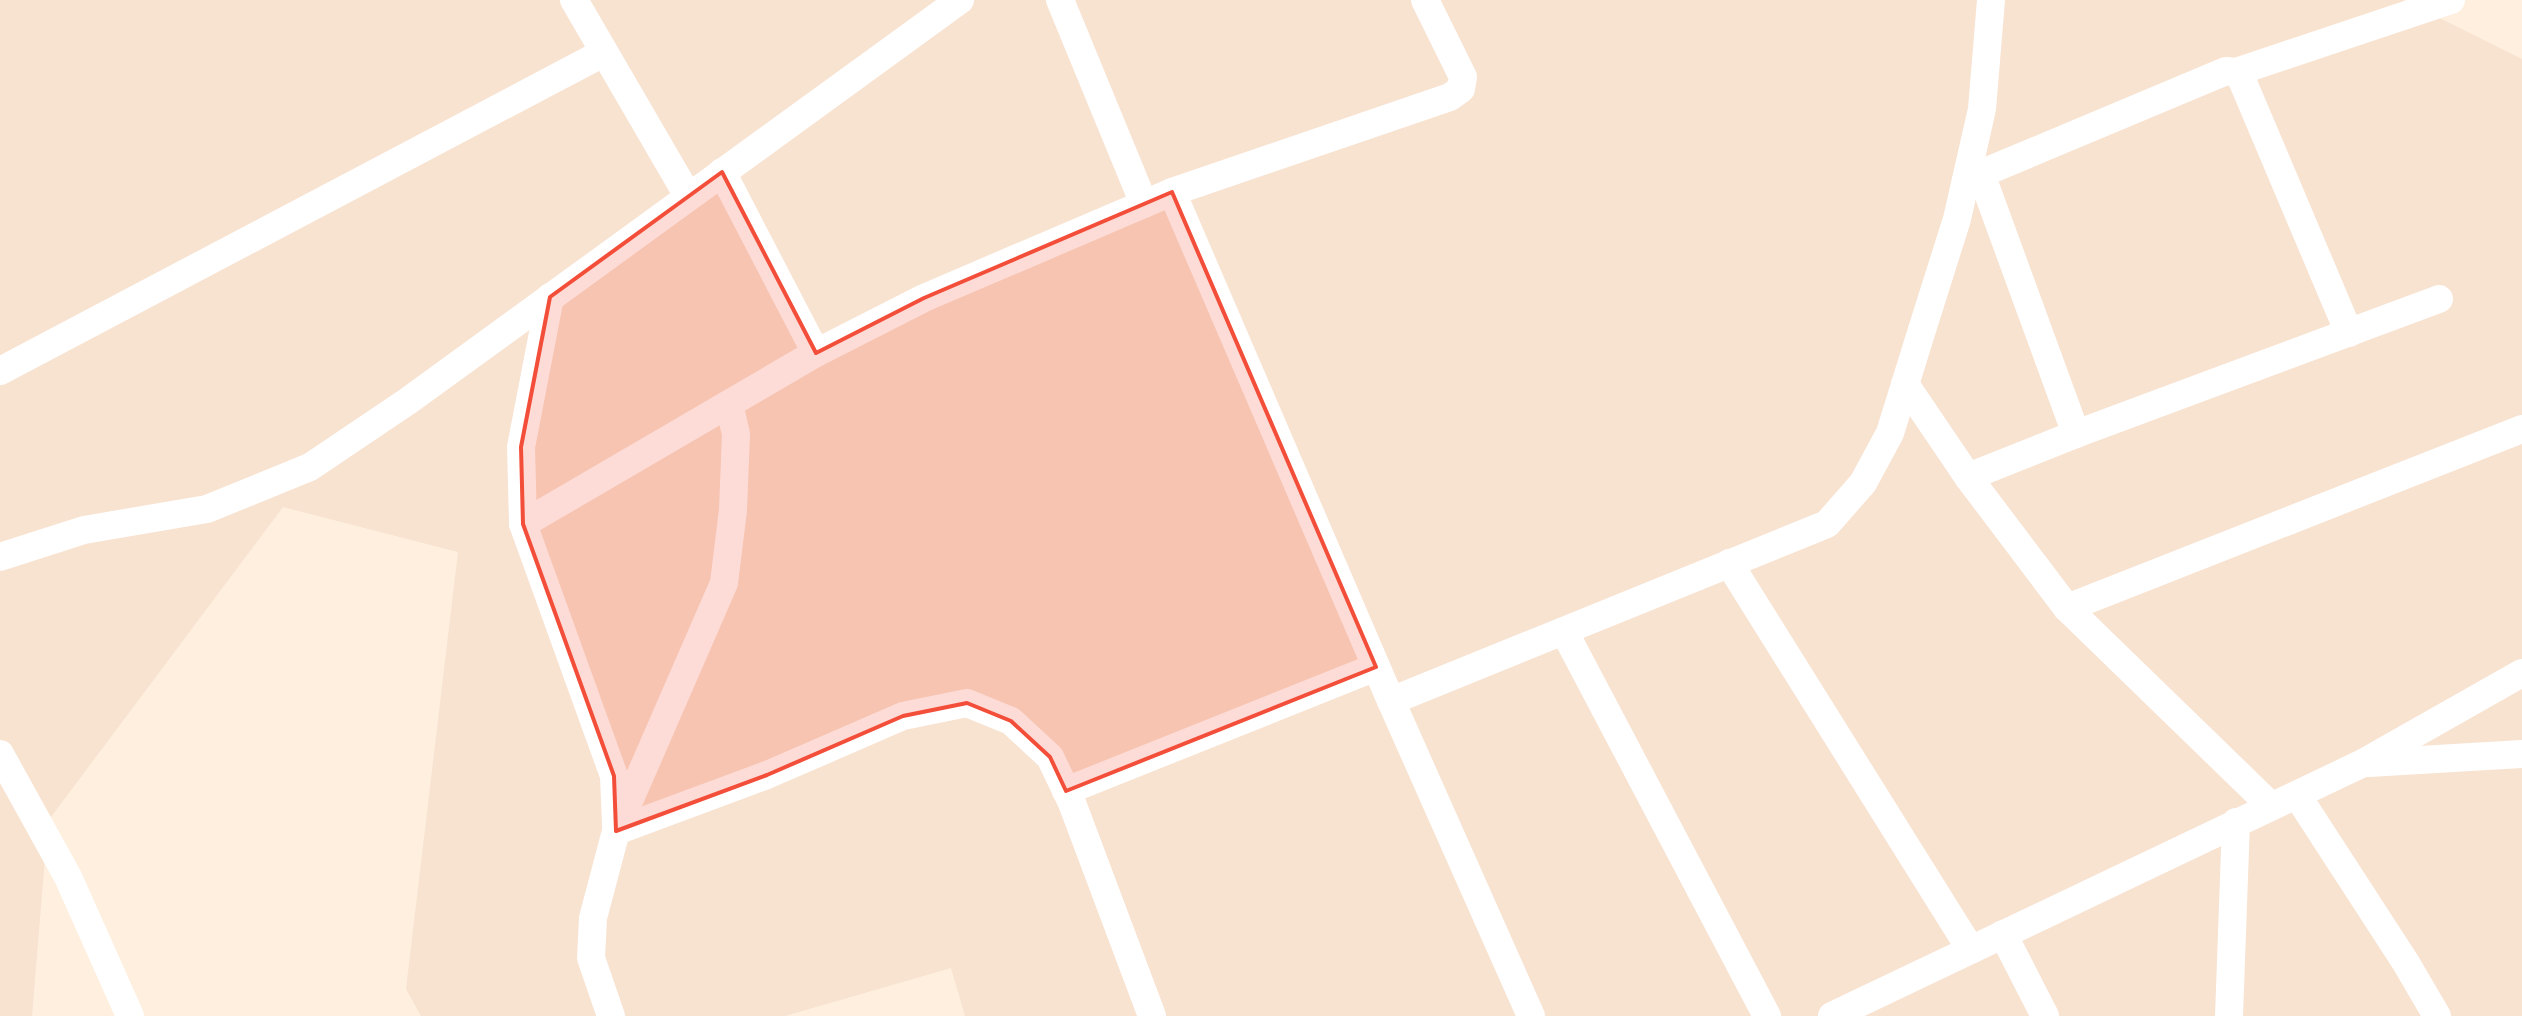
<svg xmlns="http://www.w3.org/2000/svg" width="2522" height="1016" viewBox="0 0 2522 1016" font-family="'Alegreya Sans',sans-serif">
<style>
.residential{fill:#f8e2d0}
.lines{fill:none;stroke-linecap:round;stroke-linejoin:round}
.minor{stroke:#fff;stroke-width:28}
.marked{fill:#f34e39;fill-opacity:0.2;stroke:#f34e39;stroke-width:4;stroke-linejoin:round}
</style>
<rect width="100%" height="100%" fill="#feefdf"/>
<path class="residential" d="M0,0H2403L2522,59V1016H965L951,968L785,1016H421L406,989L458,552L283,507L48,821L32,1016H0Z"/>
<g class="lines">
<g class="minor">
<path d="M574,0L688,196"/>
<path d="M1060,0L1144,204"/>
<path d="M2236,72L2242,80L2349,333"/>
<path d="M722,172L816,353"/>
<path d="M1981,174L2076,434"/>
<path d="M1966,180L2226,71L2236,72L2451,0"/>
<path d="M1172,192L1391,701L1531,1016"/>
<path d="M550,297L521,447L523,524L614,776L616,825"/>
<path d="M0,371L603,53"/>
<path d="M1905,384L1968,477L2067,608L2271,806"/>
<path d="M1968,477L2076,434L2439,299"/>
<path d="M523,524L816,353L924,298L1172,192L1450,97L1461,89L1463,77L1425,0"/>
<path d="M0,557L84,530L207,509L310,467L408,401L960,0"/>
<path d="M1729,563L1971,950"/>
<path d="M2067,608L2522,429"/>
<path d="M1564,631L1767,1016"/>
<path d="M1391,701L1827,524L1863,483L1890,433L1921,333L1957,219L1982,109L1991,0"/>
<path d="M0,754L68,877L130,1016"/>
<path d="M2369,763L2522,754"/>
<path d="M1066,791L1376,667"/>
<path d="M2297,795L2406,963L2437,1016"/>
<path d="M616,831L767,775L903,716L967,703L1011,721L1050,757L1072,803L1152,1016"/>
<path d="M2003,934L2045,1016"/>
<path d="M611,1016L591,958L593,918L616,831L724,583L733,510L736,434L729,404"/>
<path d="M1832,1016L2363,763L2522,673"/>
<path d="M2229,1016L2236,822"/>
</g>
</g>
<path class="marked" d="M722,172L816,353L924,298L1172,192L1376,667L1066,791L1050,757L1011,721L967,703L903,716L767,775L616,831L614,776L523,524L521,447L550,297Z"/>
</svg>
